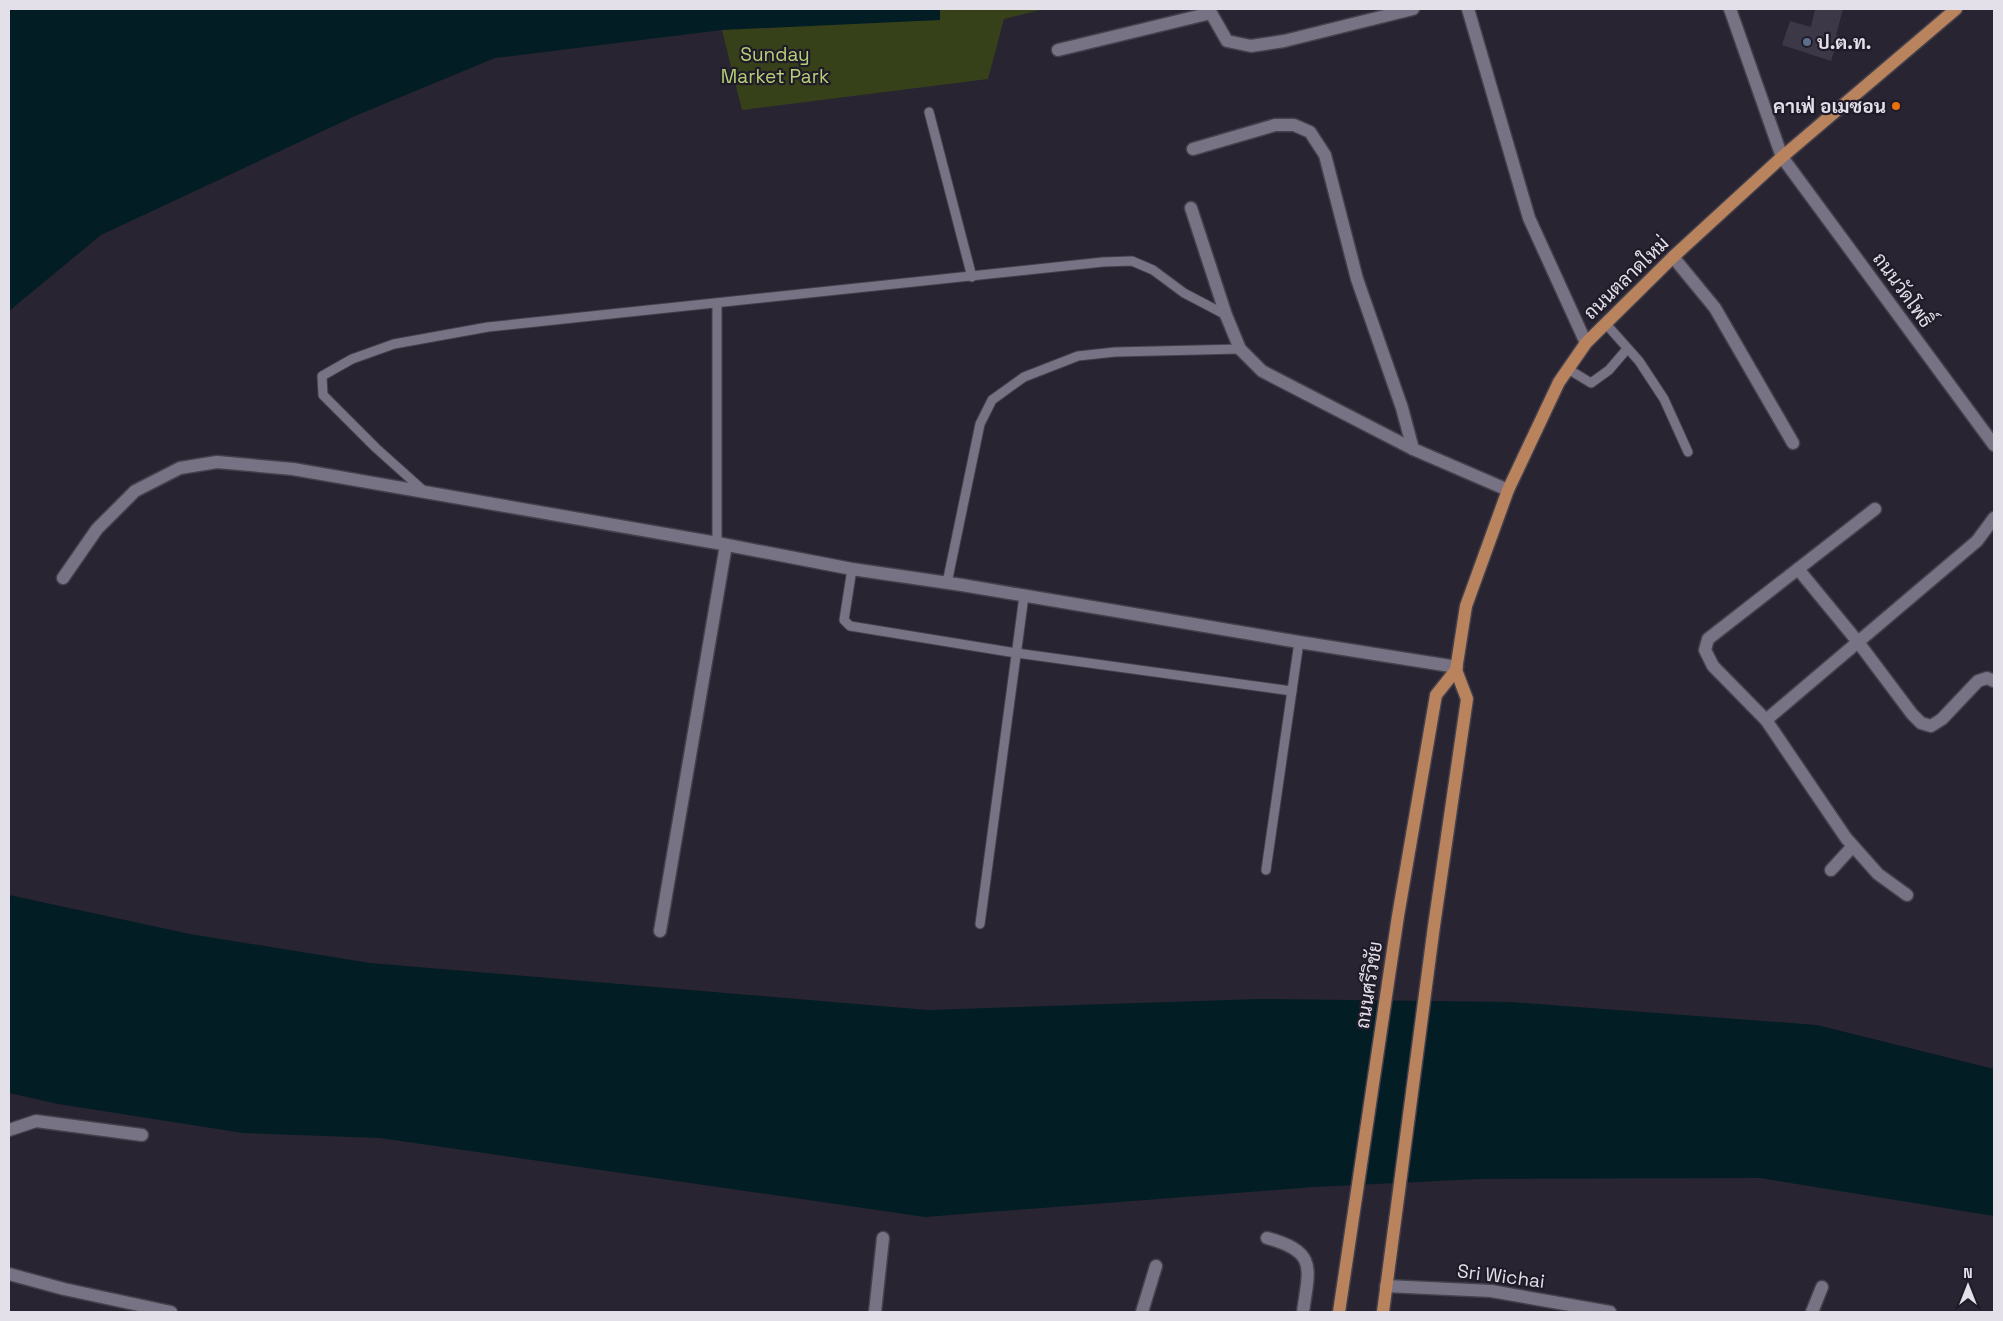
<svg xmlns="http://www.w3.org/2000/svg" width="2003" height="1321" viewBox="0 0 2003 1321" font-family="'Space Grotesk',Sarabun,sans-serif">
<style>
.green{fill:#36411a}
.water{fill:#031d24}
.building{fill:#3d3847}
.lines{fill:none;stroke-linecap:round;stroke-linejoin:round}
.service-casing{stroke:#44404c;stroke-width:11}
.minor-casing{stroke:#44404c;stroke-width:15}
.tertiary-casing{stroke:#44404c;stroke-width:15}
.primary-casing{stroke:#44404c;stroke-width:15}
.service{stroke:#787384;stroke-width:9}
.minor{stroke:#787384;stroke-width:12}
.tertiary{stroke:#787384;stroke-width:12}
.primary{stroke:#b9835d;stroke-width:12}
.service-dot{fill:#5c6f8a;stroke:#201b28;stroke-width:2}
.food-dot{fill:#e8710a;stroke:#201b28;stroke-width:2}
.labels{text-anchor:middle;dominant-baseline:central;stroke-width:4.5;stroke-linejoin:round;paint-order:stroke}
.poi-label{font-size:19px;font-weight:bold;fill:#e3e0e9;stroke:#201b28;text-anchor:start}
.park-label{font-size:19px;fill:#b6d078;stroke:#201b28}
.street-label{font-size:19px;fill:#e3e0e9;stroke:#201b28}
</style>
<rect width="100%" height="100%" fill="#292432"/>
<path class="green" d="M927,9H1044L1004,19L988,79L742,110L722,30Z"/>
<g class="water">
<path d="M9,9H940V20L722,30L495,58L355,116L101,235L9,311Z"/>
<path d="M9,895L190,934L370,963L928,1010L1260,999L1511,1002L1817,1025L1994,1069V1216L1760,1178L1479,1179L1314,1187L925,1217L380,1138L243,1133L58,1104L9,1093Z"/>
</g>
<path class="building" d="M1815,9H1843L1836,35L1839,36L1831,61L1782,45L1790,21L1811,27Z"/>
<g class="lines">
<defs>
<g id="service">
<path d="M929,112L972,277"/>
<path d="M717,304V543"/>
<path d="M1606,324L1639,361L1664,399L1688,452"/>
<path d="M1568,369L1591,383L1609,370L1627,349"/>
<path d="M424,491L376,448L323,395L322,376L352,359L394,344L488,327L1103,262L1132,261L1153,270L1184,293L1226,315"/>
<path d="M852,569L844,620L850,626L1016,653L1292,691"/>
<path d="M947,583L980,424L992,400L1024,377L1078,356L1115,352L1240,349"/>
<path d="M1266,870L1299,642"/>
<path d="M980,924L1024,596"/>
</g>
<g id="minor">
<path d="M1468,9L1529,218L1586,343"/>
<path d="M1058,50L1211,13L1227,41L1251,46L1284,41L1413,9"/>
<path d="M1193,149L1275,125H1294L1310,132L1325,155L1357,279L1402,408L1413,449"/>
<path d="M1191,208L1226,315L1240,349L1262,371L1413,449L1508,490"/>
<path d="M1673,257L1715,308L1793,443"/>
<path d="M1875,509L1708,639L1705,650L1713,666L1766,720L1846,838L1878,874L1907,895"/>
<path d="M1798,569L1858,642L1912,714L1921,723L1931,726L1942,719L1978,681L1987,678L1994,681"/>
<path d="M63,578L97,529L135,491L180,468L217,462L293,469L717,543L852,569L962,585L1299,642L1457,667"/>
<path d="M1766,720L1977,541L1994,518"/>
<path d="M1831,870L1853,846"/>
<path d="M660,931L726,545"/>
<path d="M9,1130L36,1121L142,1135"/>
<path d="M1267,1238C1318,1252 1309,1268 1303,1312"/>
<path d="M9,1274L64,1289L171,1312"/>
<path d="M1386,1286L1491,1291L1610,1312"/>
<path d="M875,1312L883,1238"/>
<path d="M1142,1312L1156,1266"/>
<path d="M1812,1312L1822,1287"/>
</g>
<path id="tertiary" d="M1730,9L1782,157L1994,445"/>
<g id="primary">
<path d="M1339,1312L1398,916L1436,695L1456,670L1466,606L1508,490L1559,382L1586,343L1673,257L1782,157L1956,9"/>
<path d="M1383,1312L1434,926L1467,699L1456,670"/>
</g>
</defs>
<use href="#service" class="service-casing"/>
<use href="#minor" class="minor-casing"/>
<use href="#tertiary" class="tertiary-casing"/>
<use href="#primary" class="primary-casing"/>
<use href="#service" class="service"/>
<use href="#minor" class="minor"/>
<use href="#tertiary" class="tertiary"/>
<use href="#primary" class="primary"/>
</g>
<circle class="service-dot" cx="1807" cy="42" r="5"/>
<circle class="food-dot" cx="1896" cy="106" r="5"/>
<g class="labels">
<g class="poi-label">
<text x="1817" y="42">ป.ต.ท.</text>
<text x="1886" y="106" text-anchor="end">คาเฟ่ อเมซอน</text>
</g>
<g class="park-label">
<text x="775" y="54">Sunday<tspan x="775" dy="22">Market Park</tspan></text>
</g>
<g class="street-label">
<text transform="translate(1626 278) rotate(-44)">ถนนตลาดใหม่</text>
<text transform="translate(1903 290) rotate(54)">ถนนวัดโพธิ์</text>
<text transform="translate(1369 985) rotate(-81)">ถนนศรีวิชัย</text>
<text transform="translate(1501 1276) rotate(7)">Sri Wichai</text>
</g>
</g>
<rect width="2003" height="1321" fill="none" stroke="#e3e0e9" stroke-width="20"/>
<g transform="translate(1968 1286)" stroke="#201b28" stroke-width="4" paint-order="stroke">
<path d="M0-4L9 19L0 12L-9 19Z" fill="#e3e0e9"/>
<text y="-8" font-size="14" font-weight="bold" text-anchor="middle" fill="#e3e0e9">N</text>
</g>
</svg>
